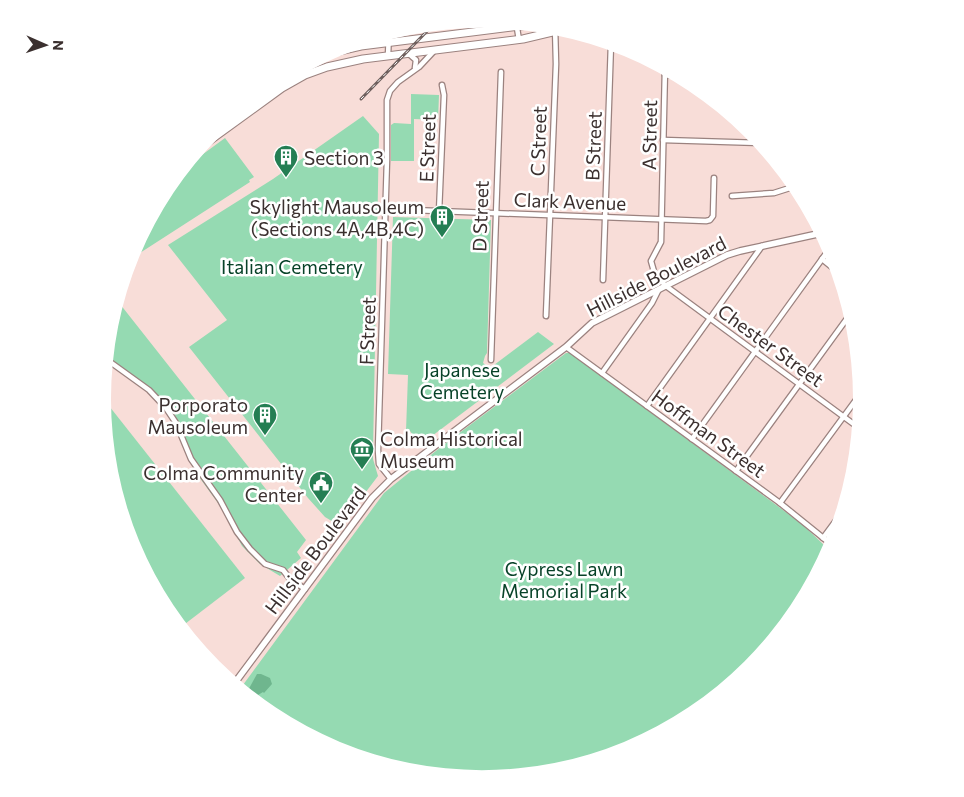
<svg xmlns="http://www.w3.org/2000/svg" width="964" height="797" viewBox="0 0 964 797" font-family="Commissioner,sans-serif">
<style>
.green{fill:#95dab2}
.water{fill:#6fb68e}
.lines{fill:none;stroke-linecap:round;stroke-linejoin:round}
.stream{stroke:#6fb68e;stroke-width:1}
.street-casing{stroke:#9b827f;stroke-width:7}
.secondary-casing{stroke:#9b827f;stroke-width:8}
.primary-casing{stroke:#9b827f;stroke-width:9}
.street{stroke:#fff;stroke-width:4.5}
.secondary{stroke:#fff;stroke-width:5.5}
.primary{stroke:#fff;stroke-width:7}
.rail-casing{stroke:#6e5f5d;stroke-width:3}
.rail{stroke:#fff;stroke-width:1;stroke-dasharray:4;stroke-linecap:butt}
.labels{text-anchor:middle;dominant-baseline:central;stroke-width:5;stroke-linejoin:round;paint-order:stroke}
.street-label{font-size:19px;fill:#3b302f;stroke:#fff}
.poi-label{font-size:19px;fill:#3b302f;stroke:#fff;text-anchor:end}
.park-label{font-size:19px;fill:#074228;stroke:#fff}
</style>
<rect width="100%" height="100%" fill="#f8ddd8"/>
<g class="green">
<path d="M411,94L439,95L438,120L414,119V161H391V125L394,123L411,124Z"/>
<path d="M363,116L379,134L373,452V459L378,476L340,526L325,517L308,498L189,347L227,320L168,245L273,179Z"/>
<path d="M225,138L254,177L249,180L250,182L129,260L131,253L166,187L180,171Z"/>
<path d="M393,217L491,220L487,353L485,356L483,363L490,368L538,332L554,344L420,445L410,431H406L408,375L388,374Z"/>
<path d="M118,297L120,304L306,540L297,552L301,558L280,576L260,564L242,546L223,510L194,470L176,425L155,395L106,359L110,324Z"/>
<path d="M566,353H570L783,510L804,526L824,545L801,594L805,597L798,610L750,667L693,714L627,749L556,771L482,778L408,771L336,749L271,714L240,689L384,493L442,446Z"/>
<path d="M102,397L245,578L181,627L166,609L131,544L109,472Z"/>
</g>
<path class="water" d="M257,674H261L270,678L272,684L264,693L263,692L258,695L252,694L250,697L246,694Z"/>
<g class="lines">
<path class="stream" d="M375,38L379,37"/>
<defs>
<g id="street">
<path d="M516,22L519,40"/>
<path d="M408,53L416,60L415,68"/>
<path d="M388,56L389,32"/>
<path d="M665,68L661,242L651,261L655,275L666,286L859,428"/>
<path d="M665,75H679"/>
<path d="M663,140L761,143"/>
<path d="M732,196L774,193L796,186"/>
<path d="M386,209L706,221L710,220L713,216L714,178"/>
<path d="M439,212L444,95L442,85"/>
<path d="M822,259L838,272"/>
<path d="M603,280L611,43"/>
<path d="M546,316L556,64L555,26"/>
<path d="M566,347L780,503L832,545"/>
<path d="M106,359L149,390L166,408L176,423L191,459L220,500L237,532L250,549L265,564L283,570L290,579L305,589"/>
<path d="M491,360L501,72"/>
<path d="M602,373L652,303L659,289"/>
<path d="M647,406L762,246"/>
<path d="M692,439L830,248"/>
<path d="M736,471L851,313"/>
<path d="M391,479L379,464L378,450L387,159V100L390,91L398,82L419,67L433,52"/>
<path d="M780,503L861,393"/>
<path d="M823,538L843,511"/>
<path d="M810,587L829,542"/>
</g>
<path id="secondary" d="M234,684L372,498L391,479L566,347L592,323L727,255L740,251L822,233"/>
<g id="primary">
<path d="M322,55L361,46L536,24"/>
<path d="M198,149L282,88L305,75L327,67L363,59L523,39L565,29"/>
</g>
</defs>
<use href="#street" class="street-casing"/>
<use href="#secondary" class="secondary-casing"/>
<use href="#primary" class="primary-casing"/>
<use href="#street" class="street"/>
<use href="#secondary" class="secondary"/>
<use href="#primary" class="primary"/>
<defs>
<path id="rail" d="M361,99L435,23"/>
</defs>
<use href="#rail" class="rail-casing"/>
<use href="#rail" class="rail"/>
</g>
<defs>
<symbol id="building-pin" viewBox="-11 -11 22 30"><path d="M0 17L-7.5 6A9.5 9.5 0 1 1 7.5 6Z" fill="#247e53" stroke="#fff"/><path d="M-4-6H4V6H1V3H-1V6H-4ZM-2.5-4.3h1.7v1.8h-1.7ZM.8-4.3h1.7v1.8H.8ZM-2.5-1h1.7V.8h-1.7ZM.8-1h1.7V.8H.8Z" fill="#fff"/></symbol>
<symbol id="museum-pin" viewBox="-11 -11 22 30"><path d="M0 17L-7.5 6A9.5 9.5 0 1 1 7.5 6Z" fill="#247e53" stroke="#fff"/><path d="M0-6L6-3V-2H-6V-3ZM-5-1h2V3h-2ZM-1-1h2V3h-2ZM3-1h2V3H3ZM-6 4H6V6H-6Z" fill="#fff"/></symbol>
<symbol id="civic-pin" viewBox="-11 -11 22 30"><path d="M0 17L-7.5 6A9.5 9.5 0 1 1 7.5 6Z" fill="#247e53" stroke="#fff"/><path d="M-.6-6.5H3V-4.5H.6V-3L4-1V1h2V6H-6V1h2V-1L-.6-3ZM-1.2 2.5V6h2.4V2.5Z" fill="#fff"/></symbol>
</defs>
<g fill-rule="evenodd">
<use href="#building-pin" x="272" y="143" width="28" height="38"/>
<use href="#building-pin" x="428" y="203" width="28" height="38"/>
<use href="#building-pin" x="251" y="401" width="28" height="38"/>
<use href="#museum-pin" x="348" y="435" width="28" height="38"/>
<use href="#civic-pin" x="307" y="469" width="28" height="38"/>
</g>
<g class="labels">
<g class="street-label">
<text transform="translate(649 135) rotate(-89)">A Street</text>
<text transform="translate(538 141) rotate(-88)">C Street</text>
<text transform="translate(593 146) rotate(-88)">B Street</text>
<text transform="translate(427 148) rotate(-88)">E Street</text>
<text transform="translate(570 201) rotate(2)">Clark Avenue</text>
<text transform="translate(480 216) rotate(-88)">D Street</text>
<text transform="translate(656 276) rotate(-27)">Hillside Boulevard</text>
<text transform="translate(367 331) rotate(-88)">F Street</text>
<text transform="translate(771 345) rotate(36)">Chester Street</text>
<text transform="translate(709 433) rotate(36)">Hoffman Street</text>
<text transform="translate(315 550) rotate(-53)">Hillside Boulevard</text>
</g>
<g class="poi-label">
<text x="304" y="157" text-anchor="start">Section 3</text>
<text x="424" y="206">Skylight Mausoleum<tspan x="424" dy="22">(Sections 4A,4B,4C)</tspan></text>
<text x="248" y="404">Porporato<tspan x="248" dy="22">Mausoleum</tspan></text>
<text x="380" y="438" text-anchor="start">Colma Historical<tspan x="380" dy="22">Museum</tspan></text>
<text x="304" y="472">Colma Community<tspan x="304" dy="22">Center</tspan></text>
</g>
<g class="park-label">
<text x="292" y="266">Italian Cemetery</text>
<text x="462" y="369">Japanese<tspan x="462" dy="22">Cemetery</tspan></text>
<text x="564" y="568">Cypress Lawn<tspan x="564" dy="22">Memorial Park</tspan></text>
</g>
</g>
<path d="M0 0H964V797H0ZM111 399a371 371 0 1 1 742 0a371 371 0 1 1-742 0Z" fill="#fff" fill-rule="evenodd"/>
<g transform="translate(45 45) rotate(92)" stroke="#ffffff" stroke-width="4" paint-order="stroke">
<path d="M0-4L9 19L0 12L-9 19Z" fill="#3b302f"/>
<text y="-8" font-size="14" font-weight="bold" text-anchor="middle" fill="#3b302f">N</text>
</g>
</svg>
